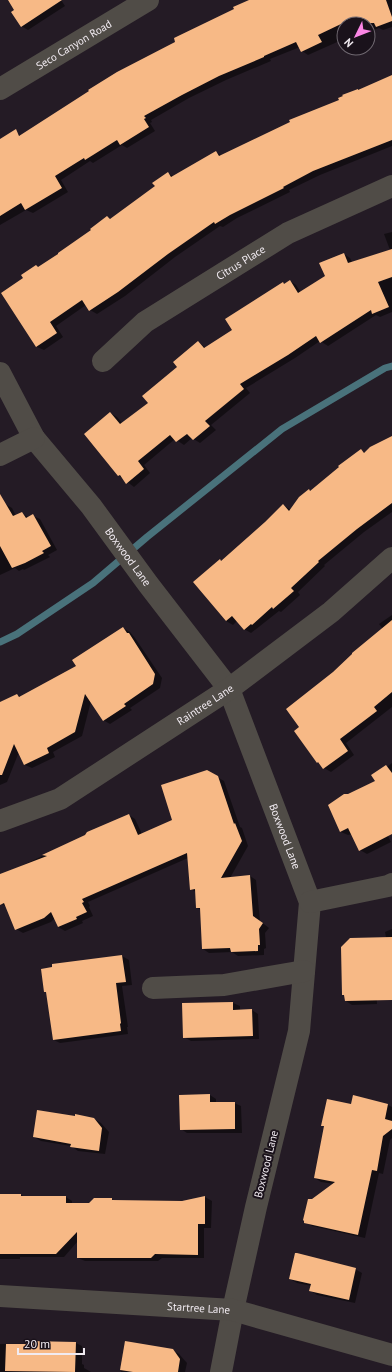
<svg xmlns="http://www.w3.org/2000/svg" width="392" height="1372" viewBox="0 0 392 1372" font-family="'PT Sans',sans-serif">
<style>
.shadow{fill:#0007}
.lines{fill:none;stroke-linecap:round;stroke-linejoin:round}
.stream{stroke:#49727b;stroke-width:7}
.building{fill:#f7b986}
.minor{stroke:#504c47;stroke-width:22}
.labels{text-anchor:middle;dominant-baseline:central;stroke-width:4;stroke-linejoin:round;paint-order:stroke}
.street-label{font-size:11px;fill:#f1ebf1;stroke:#1a121b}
</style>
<rect width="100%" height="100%" fill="#241b25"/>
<g class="shadow">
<path d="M9,0H61L65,6L28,30L21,26L15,10Z"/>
<path d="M259,0H392V27L383,30L379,28L368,32V24H344V39L308,55L302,51L300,47L270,59L271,61L226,80L189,98L151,120L152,122L150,123L155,131L127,148L122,145L93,163L90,161L61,180L68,192L33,213L26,210L0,225V144L17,133L21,136Z"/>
<path d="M392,76V146L320,175L289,190L290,192L237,218L223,227L220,226L175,257L125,296L97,314L90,310L86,305L56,326L63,337L44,350L37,347L2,293L92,231L108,217L111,219L156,186L168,173L174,177L216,152L222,156L340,101L359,91Z"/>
<path d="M392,232V312L380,317L376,315L328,346L320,341L295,358L246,388L250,393L211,425L216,430L200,443L192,438L184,445L175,439L144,465L150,473L134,487L118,475L110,413L117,417L122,423L149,404L198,342L206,348L234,331L290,281L296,285L301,293L326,277L344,254L350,258L352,262L390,250L384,234Z"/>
<path d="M392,437V512L364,532L324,565L325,566L298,592L300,595L281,612L279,611L251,633L244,629L237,621L233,625L226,621L194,582L221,561L266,523L283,505L291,510L310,491L361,450L365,453Z"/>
<path d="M5,504L12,508L16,516L22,513L29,518L33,516L40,519L57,550L48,555L50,557L24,570L23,569L19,571L15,568L0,575V507Z"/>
<path d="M392,615V707L346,743L354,755L331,772L324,768L301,727L334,673L383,629L379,624Z"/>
<path d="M123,628L130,632L135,638L162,678L160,688L130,708L132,710L110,724L103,720L91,701L82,736L53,752L55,757L32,768L25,765L19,752L7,782L0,785V703L17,695L21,697L77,666Z"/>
<path d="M392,763V822L379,819L391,842L367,854L360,850L352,834L348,835L341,832L329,805L377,781L387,767Z"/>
<path d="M207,771L224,781L240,827L242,828L248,846L230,878L250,876L256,880L260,921L269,928L265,933L266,948L264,949V955L238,956L232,952L209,953L203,949L201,910L197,908L196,892L191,889L188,858L88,902L90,906L89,907L93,916L82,921L83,923L65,931L58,927L55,918L51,922L23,933L16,929L7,907L2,904L0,900V876L129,815L135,819L142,834L174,821Z"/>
<path d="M392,929V970L385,932Z"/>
<path d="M373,942L377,1004L352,1005L346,1001L345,996Z"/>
<path d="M122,956L129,960L132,985L122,986L128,1027H127L128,1034L60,1043L54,1040Z"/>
<path d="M233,1003L240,1006V1011L252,1010L258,1014L259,1039L191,1041L184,1037L183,1004Z"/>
<path d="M210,1095L216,1099V1103H234L241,1106L242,1133H187L181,1129Z"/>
<path d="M354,1096L388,1105L392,1107V1138L390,1140L383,1174L379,1173L365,1238L312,1226L305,1222L312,1200L334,1184L321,1182L315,1178L352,1105Z"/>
<path d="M94,1119L101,1123L109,1132L105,1154L78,1151L71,1146L41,1141L34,1137Z"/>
<path d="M0,1195H21L26,1197H66L72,1201V1204H89L111,1199L116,1201L182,1202L205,1197L212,1201L211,1228H204V1258H162L158,1261H85L78,1258V1241L64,1257H20V1259H0Z"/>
<path d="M355,1269L362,1273L355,1303L317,1295L311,1291L312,1286L297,1283L290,1279Z"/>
<path d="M125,1342L172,1350L179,1354L187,1363L185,1372H121Z"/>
<path d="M76,1343L82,1346V1364L84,1365V1368L91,1372H0V1344Z"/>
</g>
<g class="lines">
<path class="stream" d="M0,642L17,634L93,583L147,537L282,429L385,368L392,366"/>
</g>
<g class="building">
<path d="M8,0H62L21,27L11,12L14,10Z"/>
<path d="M249,0H386L392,17V21L376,27L374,23L341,24L318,35L322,42L301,52L296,42L264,56V57L219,76L182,95L144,116L146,118L144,119L149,127L120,145L117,140L85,160L84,158L55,176L62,188L25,210L21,203L0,216V139L16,129L19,136L89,91L88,90L117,72L175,42L174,38L234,9L233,7Z"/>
<path d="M392,75V140L313,171L283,187L284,188L230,215L215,224L214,222L168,254L118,292L89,311L82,300L50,322L57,333L36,347L1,293L23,278L21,275L36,265L38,267L58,254V253L91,230L90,229L107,216L110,219L155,186L152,183L168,172L171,177L216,151L219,156L290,122L289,120L339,100L338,98L343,96L342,95L358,89V90Z"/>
<path d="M392,249V277L378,282L389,307L372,314L371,310L320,343L316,336L288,355L240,384L244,389L205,421L210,426L193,440L187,434L176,442L170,435L138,461L144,469L126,484L120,475L118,476L84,434L110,412L120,424L148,403L142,396L177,367L173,362L198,341L204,348L232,330L225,319L283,282L284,284L290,280L298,293L325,276L319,263L344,253L348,263Z"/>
<path d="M392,436V503L357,529L318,561L319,562L291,588L294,591L273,609L272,607L252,625L251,624L244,630L232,616L226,621L193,582L220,559L221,561L265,522L283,504L289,511L299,497L309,489L310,491L339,467L338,466L361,449L364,453L370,447Z"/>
<path d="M0,494L13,516L22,512L26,518L33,514L51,546L42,551L44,553L25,563L12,568L0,546Z"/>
<path d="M392,620V692L374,707L377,711L340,739L348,751L323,769L318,762L317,763L294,731L299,727L286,709L333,672L352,654V653Z"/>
<path d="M123,627L127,633H129L155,674L153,684L124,704L126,706L103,721L85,694L75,732L47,748L49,753L24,765L14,744L2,775H0V702L17,694L19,697L76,666L72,660Z"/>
<path d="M386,765L392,773V834L359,851L348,828L340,832L328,805L344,794H348L375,781L371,775Z"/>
<path d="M207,770L218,776L234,824L235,823L242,841L221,878L250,875L253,916L263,923L259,929L260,945H258V951L231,952L230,948L202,949L200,908H196L195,889L190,890L187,853L82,899L84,902L82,903L87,912L76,917L77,919L58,927L51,912L44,918L15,930L4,903L0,905V874L47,856L42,855L85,835L87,832L129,814L138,835L172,820L161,785Z"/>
<path d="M392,937V1000L345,1001L344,995H342L341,947L350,938Z"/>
<path d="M122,955L126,982L116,983L121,1023L120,1024L121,1031L53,1040L46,992H44L41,969L52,967V964Z"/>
<path d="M233,1002V1010L252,1009L253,1036L183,1038L182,1003Z"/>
<path d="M210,1094V1102H235V1129L180,1130L179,1095Z"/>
<path d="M353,1095L388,1104L385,1119L392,1121V1129L383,1136L377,1171L372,1170L358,1235L304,1223V1221L303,1220L308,1199H312L335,1182L314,1178L324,1126H321L327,1099L351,1104Z"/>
<path d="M37,1110L75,1116V1114L94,1118L102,1128L99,1151L70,1147L71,1144L33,1137Z"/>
<path d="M0,1194H21V1196H66V1203H89L94,1198H112V1200L182,1201L205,1196V1224H198V1255L155,1254L151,1258H77V1232L56,1254H0Z"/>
<path d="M295,1253H297L356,1268L349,1300L309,1291L311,1284L289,1279Z"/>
<path d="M30,1341L76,1342L75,1372L5,1371L6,1344H26Z"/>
<path d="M125,1341L173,1349L180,1359L178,1372H133L120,1370Z"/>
</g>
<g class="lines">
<g class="minor">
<path id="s1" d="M0,89L148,0"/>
<path id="s2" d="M103,361L145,322L288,233L392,186"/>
<path id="s3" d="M0,373L34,438L91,506L148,584L229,689L310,902L299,1031L256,1207L233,1310L221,1372"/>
<path d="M0,455L34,438"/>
<path id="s4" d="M0,821L60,799L229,689L331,612L392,558"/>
<path d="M310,902L388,886L392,884"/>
<path d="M153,988L224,985L304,971"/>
<path id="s5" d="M0,1296L233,1310L392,1355"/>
</g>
</g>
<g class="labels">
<g class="street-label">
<text stroke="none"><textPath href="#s1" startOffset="86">Seco Canyon Road</textPath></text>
<text stroke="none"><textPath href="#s2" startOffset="170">Citrus Place</textPath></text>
<text stroke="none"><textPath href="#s3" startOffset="225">Boxwood Lane</textPath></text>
<text stroke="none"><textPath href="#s4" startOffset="237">Raintree Lane</textPath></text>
<text stroke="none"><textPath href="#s3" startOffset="549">Boxwood Lane</textPath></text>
<text transform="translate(266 1164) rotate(-76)">Boxwood Lane</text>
<text stroke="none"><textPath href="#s5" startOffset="199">Startree Lane</textPath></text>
</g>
</g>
<g transform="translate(356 36) rotate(227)"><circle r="19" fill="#1a121b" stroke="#706971"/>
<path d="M0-3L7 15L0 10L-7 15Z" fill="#fb86e5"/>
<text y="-6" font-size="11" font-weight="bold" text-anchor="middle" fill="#f1ebf1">N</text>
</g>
<path d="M18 1348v6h66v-6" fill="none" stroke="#f1ebf1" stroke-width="2"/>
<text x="24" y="1348" font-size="12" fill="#f1ebf1" stroke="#1a121b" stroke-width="3" paint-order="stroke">20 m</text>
</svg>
